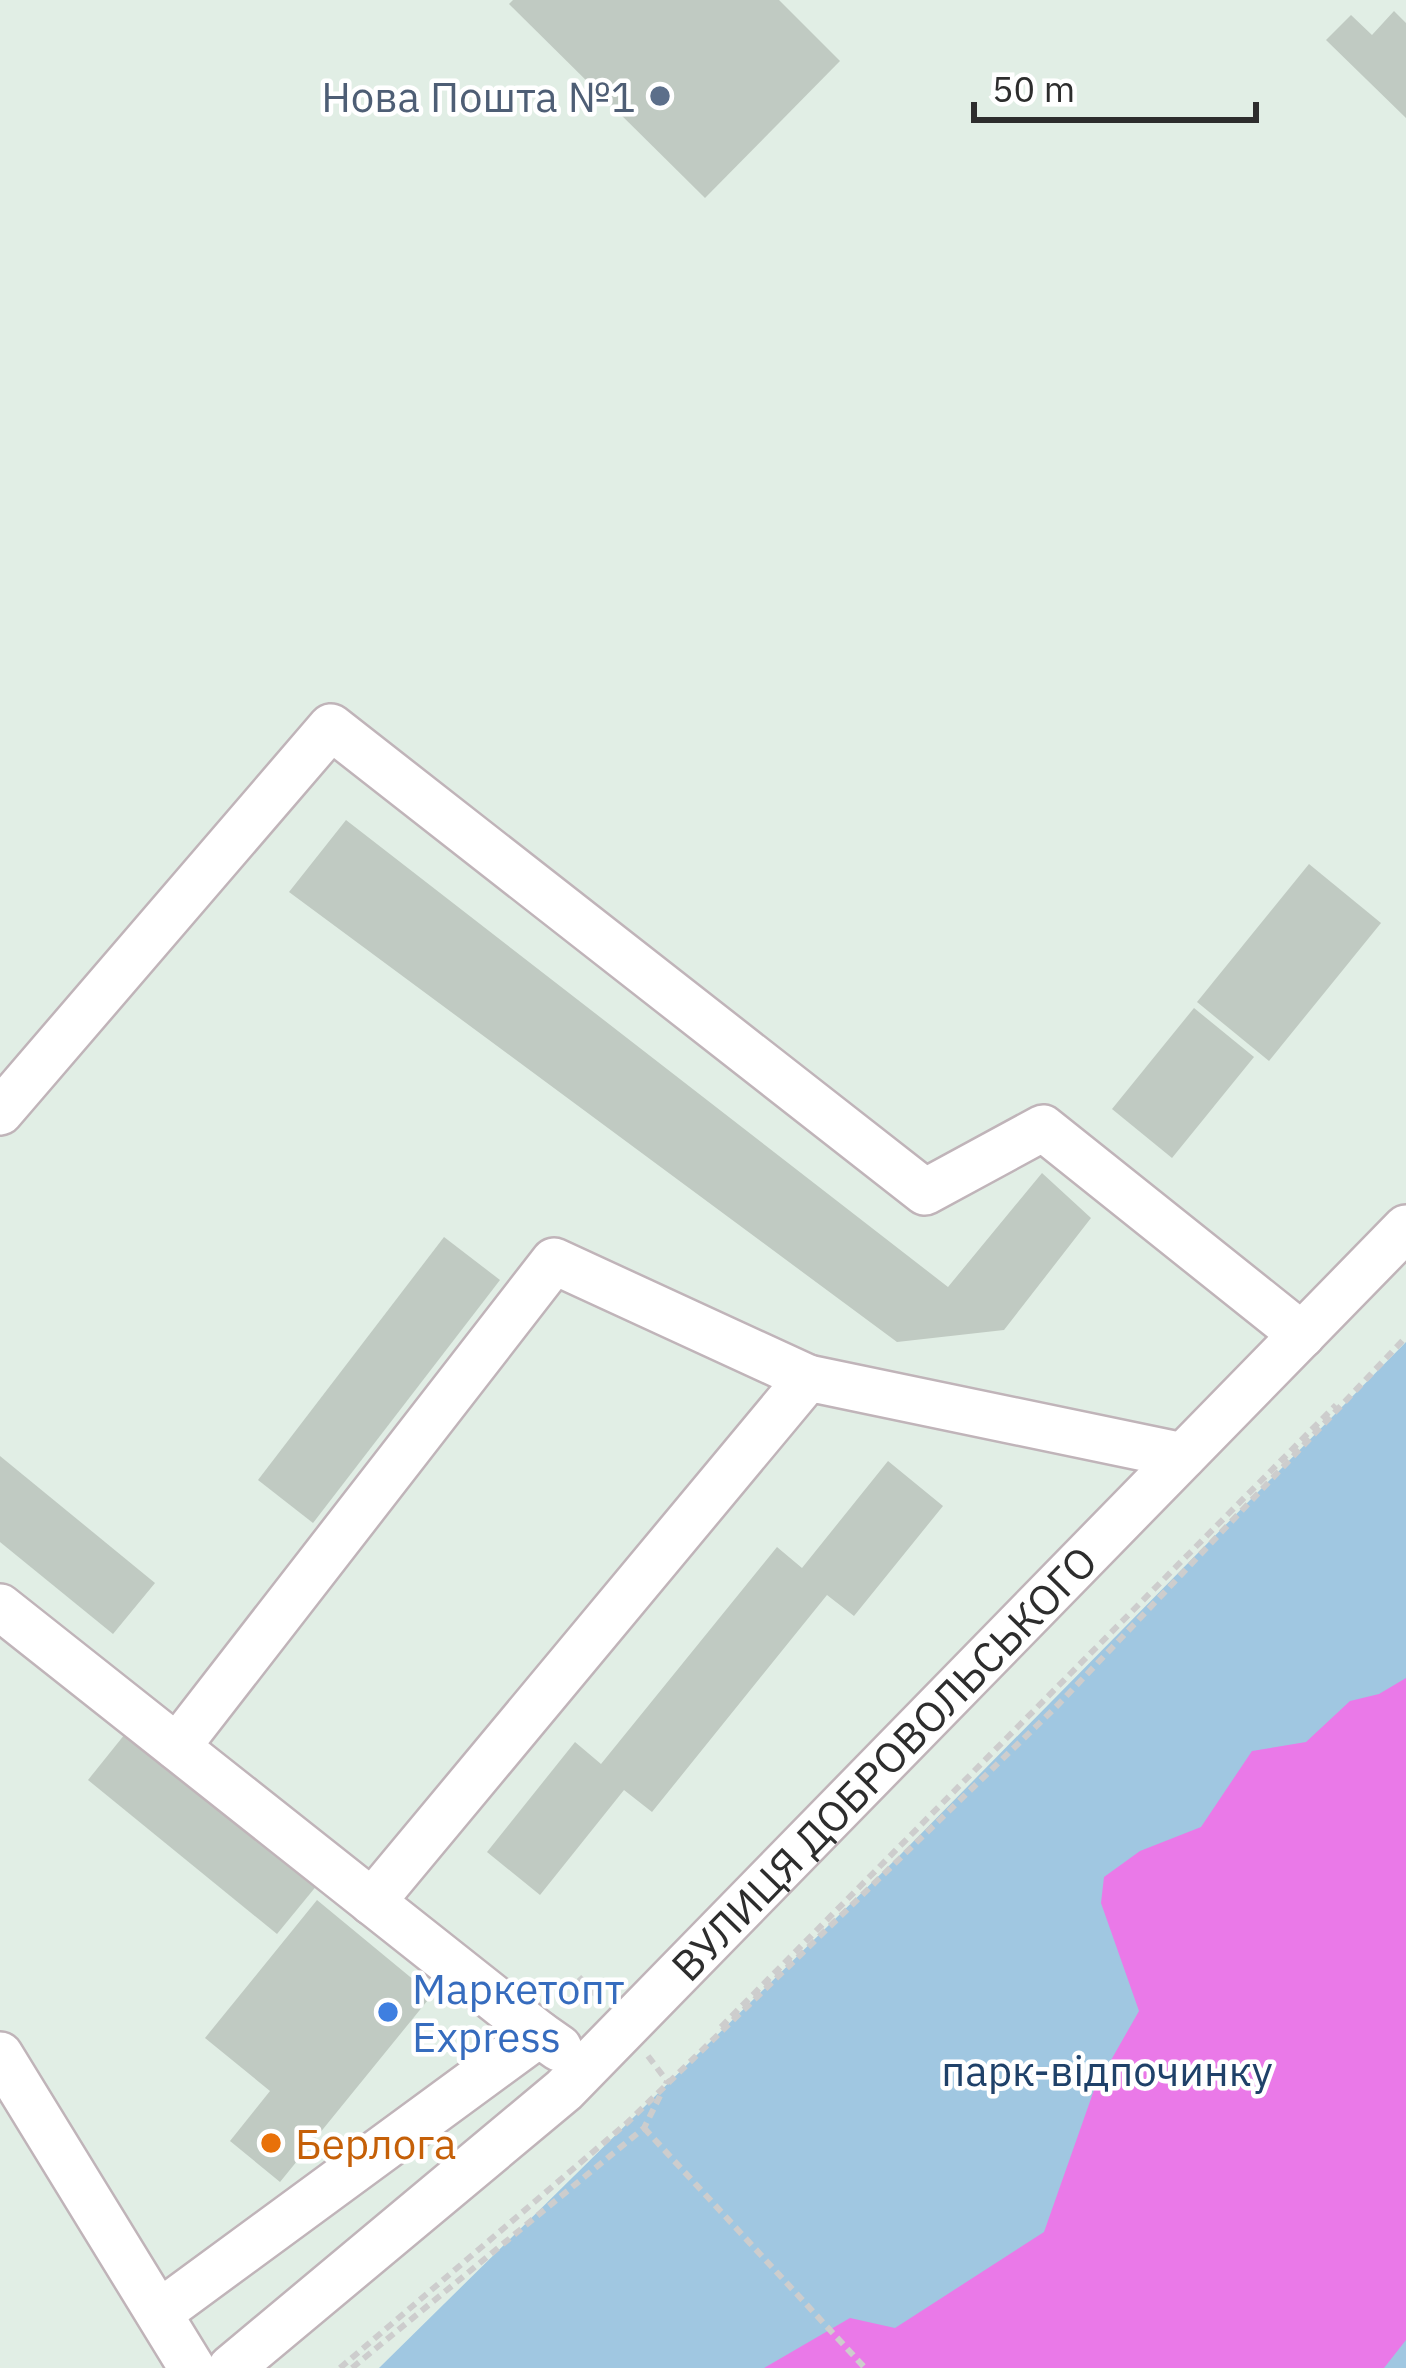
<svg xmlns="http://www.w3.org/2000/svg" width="1406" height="2368" viewBox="0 0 1406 2368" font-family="'IBM Plex Sans',sans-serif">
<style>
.green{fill:#a0c7e1}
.water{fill:#ea79e8}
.building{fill:#c0cac2}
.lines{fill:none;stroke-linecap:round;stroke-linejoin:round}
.minor-casing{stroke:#c0b4b9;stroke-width:50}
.path{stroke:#cdcdcd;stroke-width:6;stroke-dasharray:9 6;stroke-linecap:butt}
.minor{stroke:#fff;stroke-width:45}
.service-dot{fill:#5c6f8a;stroke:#fff;stroke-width:4.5}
.shop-dot{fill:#3f7fe0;stroke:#fff;stroke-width:4.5}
.food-dot{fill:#e8710a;stroke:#fff;stroke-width:4.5}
.labels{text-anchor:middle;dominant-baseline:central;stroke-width:9;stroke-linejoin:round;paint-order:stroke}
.service-label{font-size:42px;fill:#4e5e75;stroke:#fff;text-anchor:end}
.street-label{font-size:42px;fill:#2d2d2d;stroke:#fff}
.shop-label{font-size:42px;fill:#366cbe;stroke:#fff;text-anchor:start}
.park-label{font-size:42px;fill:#1f4169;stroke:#fff}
.food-label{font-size:42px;fill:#c56008;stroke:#fff;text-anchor:start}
</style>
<rect width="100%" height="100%" fill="#e1eee5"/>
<path class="green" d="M1406,1342V2368H379L900,1855Z"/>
<path class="water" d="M1406,1678V2340L1384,2368H764L850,2318L895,2328L1044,2232L1094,2090L1139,2011L1101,1903L1104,1877L1140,1851L1201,1827L1252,1751L1306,1742L1350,1701L1379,1694Z"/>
<g class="building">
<path d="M513,0H779L840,61L705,198L509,4Z"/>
<path d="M1394,11L1406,23V118L1326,40L1351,15L1372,35Z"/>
<path d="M346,820L948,1287L1042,1173L1091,1218L1004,1330L897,1342L289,892Z"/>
<path d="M1309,864L1381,923L1269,1061L1197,1002Z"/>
<path d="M1194,1008L1254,1057L1172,1158L1112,1109Z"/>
<path d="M444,1237L500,1280L313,1523L258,1480Z"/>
<path d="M0,1456L155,1583L113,1634L0,1542Z"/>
<path d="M888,1461L943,1506L854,1616L827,1595L652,1812L624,1790L540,1895L487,1852L575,1742L601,1764L777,1547L802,1568Z"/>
<path d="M129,1729L318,1884L277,1934L88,1780Z"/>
<path d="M317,1900L432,1995L280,2182L230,2141L270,2091L205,2038Z"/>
</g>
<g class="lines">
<defs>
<g id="minor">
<path d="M0,1112L331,727L925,1192L1043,1128L1302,1335"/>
<path d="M0,1607L539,2034"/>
<path d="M177,1747L554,1261L808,1378"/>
<path d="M372,1902L808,1378L1183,1456"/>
<path d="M0,2055L192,2368"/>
<path d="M159,2313L539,2034L559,2048"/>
<path id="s1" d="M231,2368L564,2090L1406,1228"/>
</g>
</defs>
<use href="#minor" class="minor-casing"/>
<g class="path">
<path d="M579,1977L597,1996"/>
<path d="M721,2027L1336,1405"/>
<path d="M648,2056L667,2081L666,2084"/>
<path d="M644,2128L865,2368"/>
<path d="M340,2368L628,2122L1054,1709L1406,1337"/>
<path d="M352,2368L644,2128L660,2096"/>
</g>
<use href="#minor" class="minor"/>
</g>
<circle class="service-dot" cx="660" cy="96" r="12"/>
<circle class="shop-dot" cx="388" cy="2012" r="12"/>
<circle class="food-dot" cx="271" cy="2143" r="12"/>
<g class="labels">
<g class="service-label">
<text x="636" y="96">Нова Пошта №1</text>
</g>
<g class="street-label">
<text stroke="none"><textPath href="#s1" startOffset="891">ВУЛИЦЯ ДОБРОВОЛЬСЬКОГО</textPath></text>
</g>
<g class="shop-label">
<text x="412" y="1988">Маркетопт<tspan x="412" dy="48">Express</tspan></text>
</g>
<g class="park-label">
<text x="1107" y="2070">парк-відпочинку</text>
</g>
<g class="food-label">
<text x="295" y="2143">Берлога</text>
</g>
</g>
<path d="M974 102v18h282v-18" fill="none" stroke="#2d2d2d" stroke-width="6"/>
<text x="992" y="102" font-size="36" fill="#2d2d2d" stroke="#ffffff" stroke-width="9" paint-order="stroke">50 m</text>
</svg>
